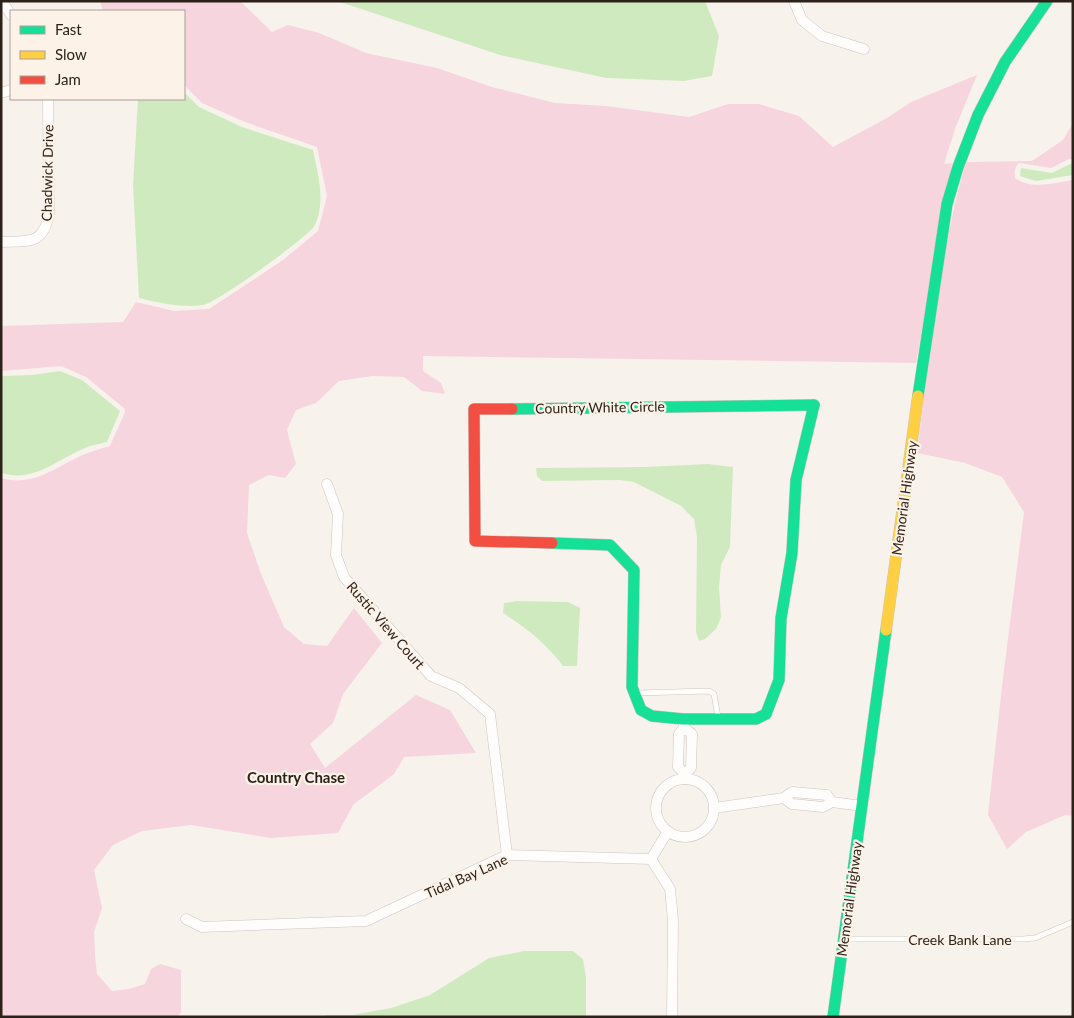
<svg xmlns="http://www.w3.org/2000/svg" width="1074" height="1018" viewBox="0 0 1074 1018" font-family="Lato,sans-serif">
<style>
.green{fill:#f7d5de}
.water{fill:#d0eac0}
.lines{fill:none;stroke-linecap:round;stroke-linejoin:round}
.lane-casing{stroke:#cdc5bf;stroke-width:6}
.street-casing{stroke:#cdc5bf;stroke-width:11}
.fast-casing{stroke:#cdc5bf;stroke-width:12}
.slow-casing{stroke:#cdc5bf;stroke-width:12}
.jam-casing{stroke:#cdc5bf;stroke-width:12}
.lane{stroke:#fefdfc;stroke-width:5}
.street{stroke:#fefdfc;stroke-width:10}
.fast{stroke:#16e098;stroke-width:11}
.slow{stroke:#ffcf43;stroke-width:11}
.jam{stroke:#f24e42;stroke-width:11}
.labels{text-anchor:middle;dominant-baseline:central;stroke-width:4.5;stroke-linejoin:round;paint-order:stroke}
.street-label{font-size:14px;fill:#2c2219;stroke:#fdf2e8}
.neighbourhood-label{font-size:15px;font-weight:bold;fill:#2c2219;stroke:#fdf2e8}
</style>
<rect width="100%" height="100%" fill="#f8f2ed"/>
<g class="green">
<path d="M100,1H240L272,32L288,25L319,33L366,53L437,68L492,87L555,103L606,106L689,117L728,104H759L799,116L833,147L887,118L911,102L977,75L955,129L944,164L952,163L916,363L423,356V371L441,383L445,394L422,391L404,377L372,376L339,381L316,403L296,410L287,430L296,464L285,478L269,475L249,485L247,533L261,574L284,627L304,644L327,646L354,608L382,643L343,694L333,723L310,744L325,768L416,695L450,710L476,753L404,757L394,774L353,805L338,833L271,838L191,825L142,831L113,845L94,870L102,908L94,932L95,955L97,974L112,991L129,989L145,984L151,969L160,964L181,970V1012L178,1017H1V478C36,488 58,464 88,453C95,450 103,448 110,446L125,412V409L86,377L61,366L1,371V326L123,322L136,302L174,311L209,309L283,260L318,231L327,196L317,147L245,122L202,103L184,85V11H103Z"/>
<path d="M1073,123V159H1069L1051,168L1019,163C1015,166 1014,173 1015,178C1033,190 1053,183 1073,180V816L1065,815L1026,832L1007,849L988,815L1002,686L1024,512L1002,477L965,463L917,453C929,357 939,255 966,162L1032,161L1063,140Z"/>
</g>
<g class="water">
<path d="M337,1H705L719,36L712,76L684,81L606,78L500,55Z"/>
<path d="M184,92L199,107L242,127L313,150C318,176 326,200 315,225C310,236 215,304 203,305C181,308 160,303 139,298L133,185L138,99H184Z"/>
<path d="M1070,164H1073V175L1036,181L1020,176L1021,168L1052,173Z"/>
<path d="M60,371L82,380L120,411L107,442C100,444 92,445 85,448C56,460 34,483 1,473V376L32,375Z"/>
<path d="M708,464L733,467L730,547L721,565L719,587L721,618L716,629L705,639L699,641L696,632L697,537L694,519L681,506L634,482L620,480L542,481L537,476L536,468L644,467Z"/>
<path d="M517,601L568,602L580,608L577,666H563C546,643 527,629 503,613L504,603Z"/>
<path d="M524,951H573L583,959L586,977V1017H325V1015H352L391,1008L430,995L489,958Z"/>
</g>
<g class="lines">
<defs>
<g id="lane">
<path d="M637,693L709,691L714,694L718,717"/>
<path d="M847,939H1023L1035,938L1073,922"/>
</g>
<g id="street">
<path d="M2,1L11,15"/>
<path d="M794,1L802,20L822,36L864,49"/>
<path d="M1,93L11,90"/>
<path d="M1,242C29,241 44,245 49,213L48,99"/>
<path d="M327,484L338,514L336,555L344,577L431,676L459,688L490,714L507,855"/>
<path d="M683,719L684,728L692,734L691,768L685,774"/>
<path d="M684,728L679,734L678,767L685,774V779"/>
<circle cx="685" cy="808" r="29"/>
<path d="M784,798L792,804L823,807L832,802L862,806"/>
<path d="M714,808L784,798L792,792L827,795L832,802"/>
<path d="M651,859L668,831"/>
<path d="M186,919L202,927L366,921L507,855L651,859L670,889L673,920L672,1017"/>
</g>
<g id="fast">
<path d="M918,396L947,204L958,167L978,115L1005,62L1047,1"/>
<path d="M512,409L814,405"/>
<path d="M552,543L610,545L634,570L632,687L641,710L652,716L683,719H756L766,714L779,680L781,618L792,553L796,480L814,405"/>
<path d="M833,1017L886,630"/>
</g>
<path id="slow" d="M886,630L918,396"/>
<path id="jam" d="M512,409H474L475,541L552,543"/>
</defs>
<use href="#lane" class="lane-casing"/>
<use href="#street" class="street-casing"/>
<use href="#fast" class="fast-casing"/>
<use href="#slow" class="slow-casing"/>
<use href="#jam" class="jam-casing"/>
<use href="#lane" class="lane"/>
<use href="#street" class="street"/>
<use href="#fast" class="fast"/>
<use href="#slow" class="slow"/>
<use href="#jam" class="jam"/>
</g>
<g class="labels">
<g class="street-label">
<text transform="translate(47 173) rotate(-89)">Chadwick Drive</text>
<text transform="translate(600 407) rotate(-1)">Country White Circle</text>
<text transform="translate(904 498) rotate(-82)">Memorial Highway</text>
<text transform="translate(386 625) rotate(49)">Rustic View Court</text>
<text transform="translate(466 876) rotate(-24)">Tidal Bay Lane</text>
<text transform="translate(849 899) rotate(-82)">Memorial Highway</text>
<text x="960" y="939">Creek Bank Lane</text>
</g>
<g class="neighbourhood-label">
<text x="296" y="777">Country Chase</text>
</g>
</g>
<rect width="1074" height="1018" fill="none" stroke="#2c2219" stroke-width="5"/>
<rect x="10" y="10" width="175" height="90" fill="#fdf2e8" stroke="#a99f95"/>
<rect x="20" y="26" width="25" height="8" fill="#16e098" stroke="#a99f95"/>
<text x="55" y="35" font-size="15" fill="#2c2219">Fast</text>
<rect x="20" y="51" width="25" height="8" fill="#ffcf43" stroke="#a99f95"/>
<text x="55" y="60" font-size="15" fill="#2c2219">Slow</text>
<rect x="20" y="76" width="25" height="8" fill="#f24e42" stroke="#a99f95"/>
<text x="55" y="85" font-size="15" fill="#2c2219">Jam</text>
</svg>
